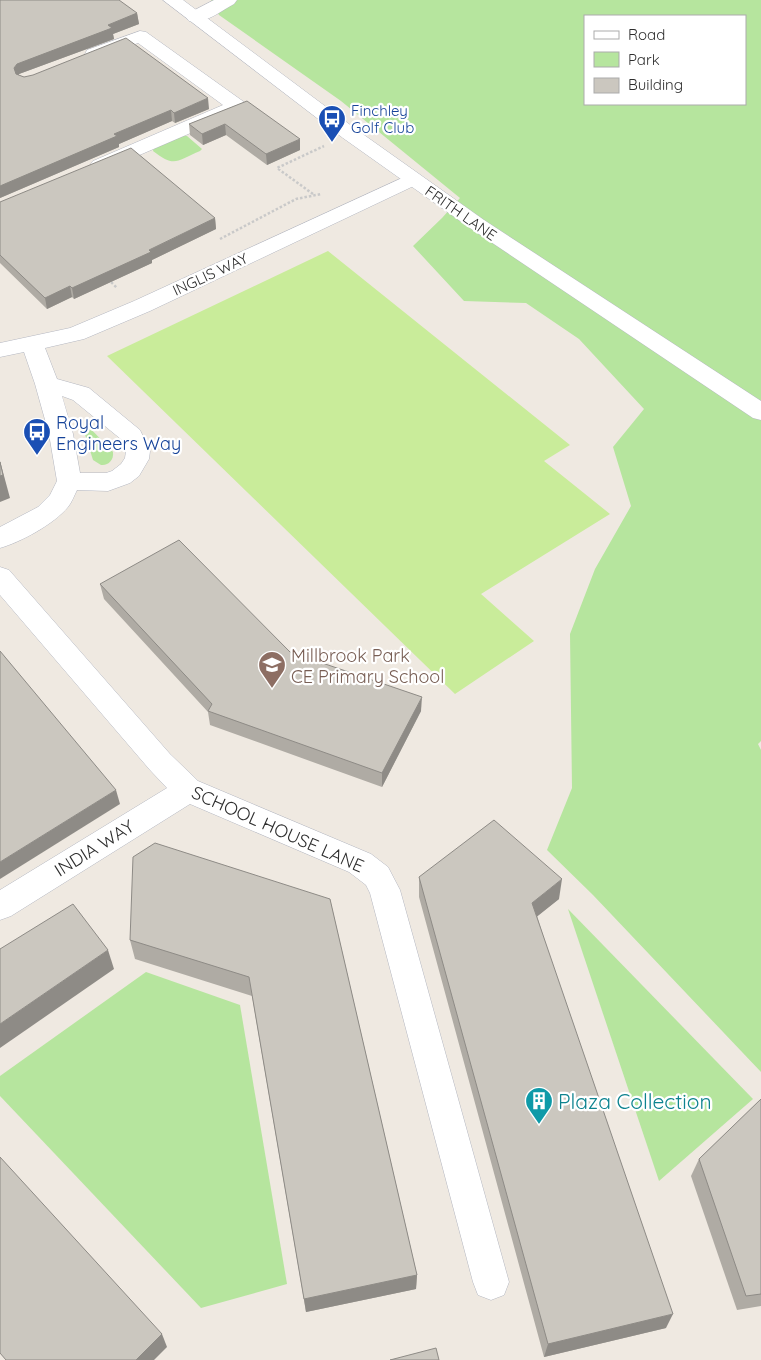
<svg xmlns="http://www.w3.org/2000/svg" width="761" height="1360" viewBox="0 0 761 1360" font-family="Quicksand,sans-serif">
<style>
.green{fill:#b6e59e;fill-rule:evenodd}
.pitch{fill:#c9ec9a}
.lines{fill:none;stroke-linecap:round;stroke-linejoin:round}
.minor-casing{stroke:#b4b7c1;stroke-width:1}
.tertiary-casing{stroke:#b4b7c1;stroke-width:1}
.path{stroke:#c9c9c9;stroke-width:2.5;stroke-dasharray:2.5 2;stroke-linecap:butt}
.minor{fill:#fff;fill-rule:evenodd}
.tertiary{fill:#fff;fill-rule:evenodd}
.wall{fill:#afaba4}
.shaded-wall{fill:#8e8b86}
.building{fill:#cbc7bf;stroke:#8e8b86}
.labels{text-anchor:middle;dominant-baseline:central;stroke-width:4.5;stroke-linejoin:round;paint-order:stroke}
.far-transit-label{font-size:15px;fill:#164399;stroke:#fff;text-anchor:start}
.far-street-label{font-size:15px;fill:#2e2e2e;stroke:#fff}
.transit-label{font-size:18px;fill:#164399;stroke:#fff;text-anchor:start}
.education-label{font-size:18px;fill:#785e54;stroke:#fff;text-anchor:start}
.street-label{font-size:18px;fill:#2e2e2e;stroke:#fff}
.near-culture-label{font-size:21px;fill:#0d838f;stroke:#fff;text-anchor:start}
</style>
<rect width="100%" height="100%" fill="#efe9e1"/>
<g class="green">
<path d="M211,0H761V741L758,744L761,750V1072L593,895L547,850L572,788L570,634L595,569L631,506L613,447L644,409L579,339L526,303L464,301L413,246L442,218L460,198L341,101L219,15ZM585,16H745V104H585Z"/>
<path d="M181,136H187L202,149L200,151C176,161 175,168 153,151L154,147Z"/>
<path d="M87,425L113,452C114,460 108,466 101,465L93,460L83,428Z"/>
<path d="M568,909L753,1099L659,1181Z"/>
<path d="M146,972L240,1005L287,1284L201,1308L0,1096V1076Z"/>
</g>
<path class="pitch" d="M328,251L570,445L544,461L610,514L481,594L534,641L455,694L107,356Z"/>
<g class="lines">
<defs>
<g id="minor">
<path d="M214,0H237L234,4C221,11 204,25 189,21L186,17L189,13Z"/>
<path d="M140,31L146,32L244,102L247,106L244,110L107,169L100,171L93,169L90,165L93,161L223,105L138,43L94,60L87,58L85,54L87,50Z"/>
<path d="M413,173L420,175L423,179L420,183L150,311L84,339L45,348L57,379L89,388L140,430L150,451L149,459L139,476L130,483L108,491L77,490C74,496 72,502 68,507C54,524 21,542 0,548V527L38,507L50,495L57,481L49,434L35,384L24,352L0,357V343L70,328L134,301ZM62,396L73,400L122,440L126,451L125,458L121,464L112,471L106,473H80L73,434Z"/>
<path d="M0,567L9,570L170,754L198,781L371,854L388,867L400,890L509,1282L504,1295L491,1300L478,1295L473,1282L370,893L366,885L349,872L190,804L11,916L0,920V890L167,788L150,770L0,595Z"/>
</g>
<path id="tertiary" d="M163,0H183L357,130L484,220L761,401V420L753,418L470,228L343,138Z"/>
</defs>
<use href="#minor" class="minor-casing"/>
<use href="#tertiary" class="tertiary-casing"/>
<g class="path">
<path d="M313,194L277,168L324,146"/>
<path d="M220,239L296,199L321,194"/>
<path d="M108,279L117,288"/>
</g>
<use href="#minor" class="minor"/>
<use href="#tertiary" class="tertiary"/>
</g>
<g class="wall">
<path d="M0,0L137,13L139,24L113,34L114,39L19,74V75L24,77L209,109L175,123L172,121L119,144V147L0,198Z"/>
<path d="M247,101L300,150L267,165L226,135L203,145L190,135L189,124Z"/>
<path d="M0,202L215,218L216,229L152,260V263L74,299L72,297L47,309L0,263Z"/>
<path d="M100,584L421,711L382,787L210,725L208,712L104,599Z"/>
<path d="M419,877L559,899L537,916L666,1328L544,1357L419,897Z"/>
<path d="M330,899L417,1275L416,1289L306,1312L252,996L135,959L130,940Z"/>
<path d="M761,1099V1306L737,1310L691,1176L699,1159Z"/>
</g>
<g class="shaded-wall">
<path d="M137,13L139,24L113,34L114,39L19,74L16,79L14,68L17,64L108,25Z"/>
<path d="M208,98L209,109L175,123L174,113Z"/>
<path d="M171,110L172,121L119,144V147L0,198V186L114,134Z"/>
<path d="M225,124L226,135L203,145L202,134Z"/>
<path d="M300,139V150L267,165L266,154Z"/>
<path d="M215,218L216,229L152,260V263L74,299L72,288Z"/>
<path d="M70,286L72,297L47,309L45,298Z"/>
<path d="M0,461L10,498L0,502Z"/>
<path d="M422,697L421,711L382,787V773Z"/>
<path d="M116,790L120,804L0,879V862Z"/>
<path d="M562,879L559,899L529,923L532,903Z"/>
<path d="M108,950L114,969L0,1048V1024Z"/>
<path d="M417,1275L416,1289L306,1312L304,1299Z"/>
<path d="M673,1314L666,1328L544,1357L548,1344Z"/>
<path d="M162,1334L167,1347L154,1360H136Z"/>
</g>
<g class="building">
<path d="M0,0H119L137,13L108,25L112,28L17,64L14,68L16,74L24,77L33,75L126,38L208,98L174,113L171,110L114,134L117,136L0,186Z"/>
<path d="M247,101L300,139L266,154L225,124L202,134L189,124Z"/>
<path d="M131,148L215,218L149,250L151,252L72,288L70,286L45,298L0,255V202Z"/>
<path d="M0,462L3,475L0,476Z"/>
<path d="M179,540L290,652L422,697L382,773L208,711L212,704L100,584Z"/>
<path d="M0,651L116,790L0,862Z"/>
<path d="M494,820L562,879L532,903L673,1314L548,1344L419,877Z"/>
<path d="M155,843L330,899L417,1275L304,1299L249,977L130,940L133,857Z"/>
<path d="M73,904L108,950L0,1024V949Z"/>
<path d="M761,1099V1294L746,1296L699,1159Z"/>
<path d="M0,1157L162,1334L136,1360H6L0,1353Z"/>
<path d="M436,1348L439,1360H390Z"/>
</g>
<defs>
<symbol id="bus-pin" viewBox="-11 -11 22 30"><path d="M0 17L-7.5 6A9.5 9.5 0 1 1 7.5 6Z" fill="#1a4fb4" stroke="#fff"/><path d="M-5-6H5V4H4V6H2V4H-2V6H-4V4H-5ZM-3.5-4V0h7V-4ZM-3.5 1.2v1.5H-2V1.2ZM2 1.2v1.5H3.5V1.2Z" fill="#fff"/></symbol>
<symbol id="school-pin" viewBox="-11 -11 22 30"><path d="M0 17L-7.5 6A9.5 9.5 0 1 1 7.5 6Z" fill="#8d6e63" stroke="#fff"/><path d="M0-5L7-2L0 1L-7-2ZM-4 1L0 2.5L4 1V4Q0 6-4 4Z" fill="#fff"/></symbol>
<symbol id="building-pin" viewBox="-11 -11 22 30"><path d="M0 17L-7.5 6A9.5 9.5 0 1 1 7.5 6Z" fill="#0f9aa8" stroke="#fff"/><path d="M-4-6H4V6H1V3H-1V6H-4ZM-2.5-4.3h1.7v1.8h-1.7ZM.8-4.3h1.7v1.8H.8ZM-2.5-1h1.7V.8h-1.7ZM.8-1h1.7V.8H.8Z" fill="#fff"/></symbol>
</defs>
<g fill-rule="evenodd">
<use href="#bus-pin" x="316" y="103" width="32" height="43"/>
<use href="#bus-pin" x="21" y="416" width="32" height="43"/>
<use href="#school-pin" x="256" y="649" width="32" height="43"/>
<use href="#building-pin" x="523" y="1085" width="32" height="43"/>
</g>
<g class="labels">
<g class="far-transit-label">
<text x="351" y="110">Finchley<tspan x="351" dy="17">Golf Club</tspan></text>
</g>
<g class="far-street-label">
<text transform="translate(461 213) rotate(35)">FRITH LANE</text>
<text transform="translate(210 274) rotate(-25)">INGLIS WAY</text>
</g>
<g class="transit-label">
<text x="56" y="422">Royal<tspan x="56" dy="21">Engineers Way</tspan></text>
</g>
<g class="education-label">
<text x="291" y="655">Millbrook Park<tspan x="291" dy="21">CE Primary School</tspan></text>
</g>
<g class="street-label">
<text transform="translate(278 829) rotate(24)">SCHOOL HOUSE LANE</text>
<text transform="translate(94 848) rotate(-32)">INDIA WAY</text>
</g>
<g class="near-culture-label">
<text x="558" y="1101">Plaza Collection</text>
</g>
</g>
<rect x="584" y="15" width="162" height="90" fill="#ffffff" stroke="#ababab"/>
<rect x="594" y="31" width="25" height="8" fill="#ffffff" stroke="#ababab"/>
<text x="628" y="40" font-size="15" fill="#2e2e2e">Road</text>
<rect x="594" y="52" width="25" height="15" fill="#b6e59e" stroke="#ababab"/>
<text x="628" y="65" font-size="15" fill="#2e2e2e">Park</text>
<rect x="594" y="78" width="25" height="15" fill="#cbc7bf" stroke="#ababab"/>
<text x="628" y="90" font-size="15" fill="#2e2e2e">Building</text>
</svg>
